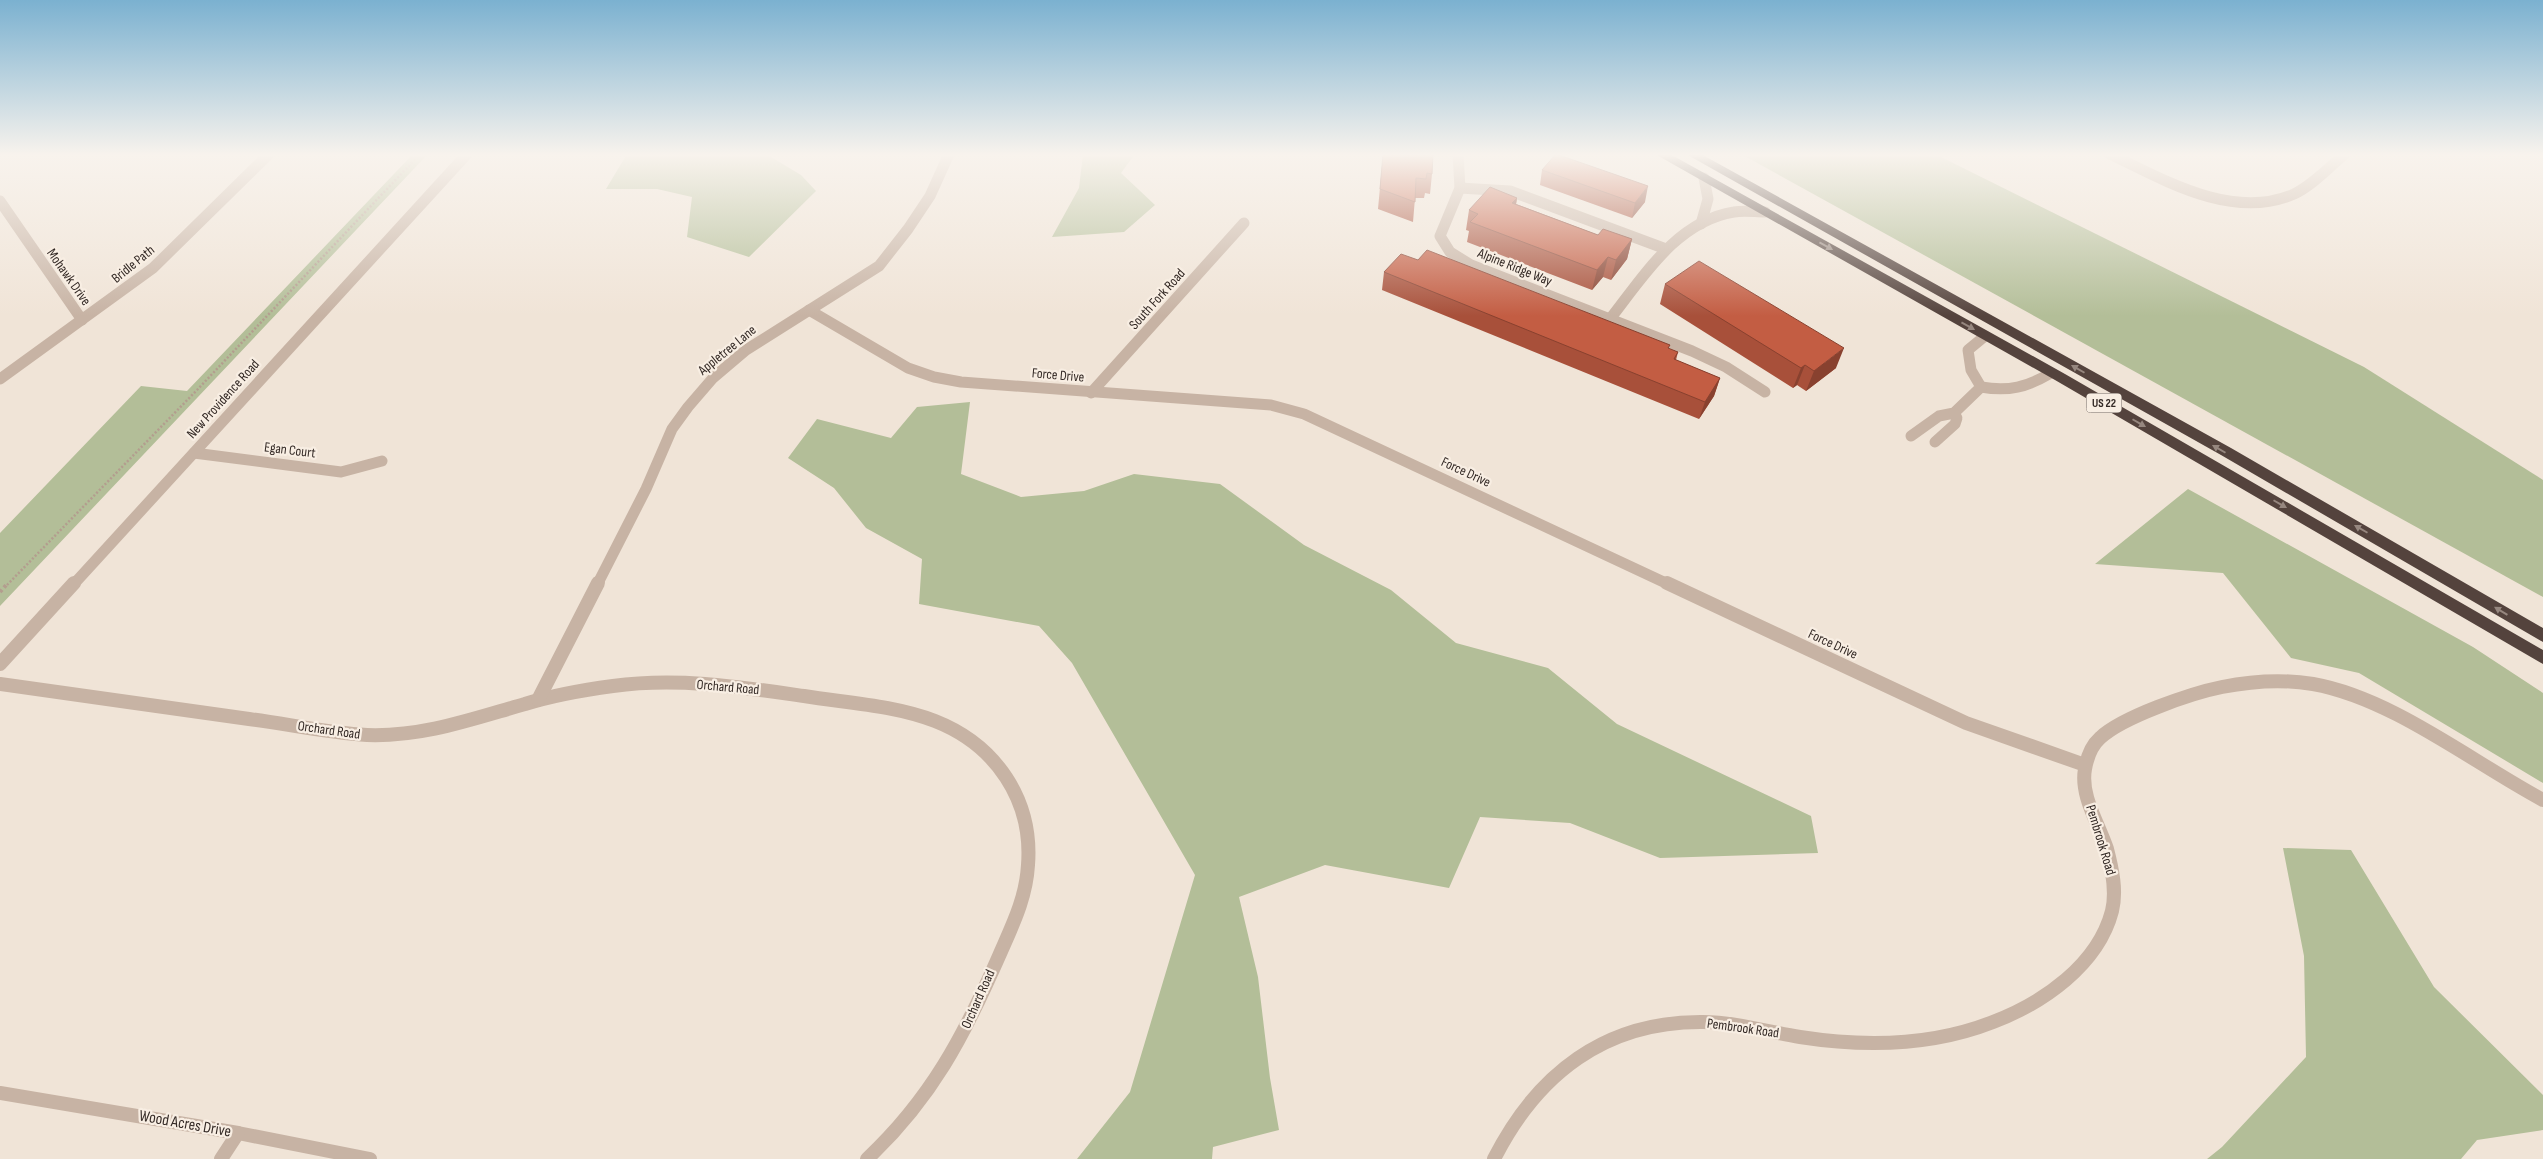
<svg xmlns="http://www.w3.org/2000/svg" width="2543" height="1159" viewBox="0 0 2543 1159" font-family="'Sofia Sans Condensed',sans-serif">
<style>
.green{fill:#b3be98}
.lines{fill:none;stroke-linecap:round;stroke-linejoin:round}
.path-far1{stroke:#b39d8e;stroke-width:2.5;stroke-dasharray:2 2;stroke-linecap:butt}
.path{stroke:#b39d8e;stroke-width:4;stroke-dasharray:3 3;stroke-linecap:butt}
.minor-far1{stroke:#c7b3a4;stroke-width:11}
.minor{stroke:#c7b3a4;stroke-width:14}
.highway{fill:#54433d;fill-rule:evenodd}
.wall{fill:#a8503a}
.shaded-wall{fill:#88412f}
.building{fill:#c35d43;stroke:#88412f}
.oneway{fill:#96877f}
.labels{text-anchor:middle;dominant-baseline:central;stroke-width:4.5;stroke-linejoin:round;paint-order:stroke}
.shield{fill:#f8eee3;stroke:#6e645e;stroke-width:1}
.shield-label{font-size:12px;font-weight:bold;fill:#332925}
.street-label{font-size:14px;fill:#332925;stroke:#f8eee3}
.near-street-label{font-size:16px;fill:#332925;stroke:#f8eee3}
</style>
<rect width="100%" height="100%" fill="#f0e4d7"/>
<g class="green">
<path d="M413,154H428L0,606V533L141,386L187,391Z"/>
<path d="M627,154H766L801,175L816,191L749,257L687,237L692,197L657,189H606Z"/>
<path d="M1083,154H1135L1121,173L1155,205L1124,232L1052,237L1079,188Z"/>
<path d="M1741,154H1935L2364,367L2543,480V597Z"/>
<path d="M970,402L961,474L1021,497L1084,491L1134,474L1220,484L1304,545L1391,590L1456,643L1548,668L1617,724L1811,816L1818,853L1660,858L1570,823L1480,817L1449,888L1325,865L1239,897L1258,977L1270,1078L1279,1130L1213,1147L1212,1159H1077L1130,1092L1195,875L1072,663L1039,626L919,604L922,559L866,528L834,488L788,458L817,419L891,438L917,407Z"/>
<path d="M2188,489L2473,647L2543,693V783L2359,673L2291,658L2223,573L2095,564Z"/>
<path d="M2283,848L2351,850L2434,987L2543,1095V1130L2477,1140L2461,1159H2207L2222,1147L2306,1057L2304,956Z"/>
</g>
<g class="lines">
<path class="path-far1" d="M7,585L197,390L420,154"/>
<path class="path" d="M0,592L8,583"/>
<g class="minor-far1">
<path d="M1458,154L1460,188L1440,236L1450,252L1471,265L1692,351L1726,367L1765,392"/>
<path d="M2110,154C2164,180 2233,221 2294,194C2313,185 2329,167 2345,154"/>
<path d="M1460,188L1510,191L1666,249"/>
<path d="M0,201L82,320"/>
<path d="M1701,224L1708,199L1704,178"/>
<path d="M809,310L908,368L934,377L961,382L1271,405L1304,414L1670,585"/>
<path d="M1610,319C1643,277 1677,221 1734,212C1744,210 1755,212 1765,212"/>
<path d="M0,379L153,268L269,154"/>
<path d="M1981,387C2009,392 2027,387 2051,373"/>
<path d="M1091,393L1244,223"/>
<path d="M1911,436L1939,416L1954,413L1981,387L1971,370L1968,350L1985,336"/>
<path d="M1935,442L1955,424L1957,418L1954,413"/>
<path d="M194,453L341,472L382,461"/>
<path d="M73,585L467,154"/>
<path d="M597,585L646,489L672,429L688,407L713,378L746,350L879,266L908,229L930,196L949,154"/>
</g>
<g class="minor">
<path d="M1667,583L1966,723L2085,765"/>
<path d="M0,664L74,583"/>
<path d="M0,684C83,696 166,707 249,719C288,724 328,733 367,735C423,737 472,719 525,704C554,695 583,690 613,686C677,677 741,687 804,696C847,703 893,705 935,721C996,745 1033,800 1028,865C1026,899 1012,926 999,956C964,1036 931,1099 867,1159"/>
<path d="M538,700L598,583"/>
<path d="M0,1093L238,1133L370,1159"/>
<path d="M221,1159L238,1133"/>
<path d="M1494,1159C1537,1074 1605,1021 1703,1022C1736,1022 1768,1032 1800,1037C1864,1047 1932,1046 1993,1022C2043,1003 2098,965 2112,911C2117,891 2112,868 2107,849C2099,824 2080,796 2085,769C2087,758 2092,745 2100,738C2122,717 2192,693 2222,687C2252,681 2283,679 2313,684C2392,698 2472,762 2543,800"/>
</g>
<g class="highway">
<path d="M1655,154H1670L2065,374L2543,650V664L2055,380Z"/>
<path d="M1686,154H1701L2231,448L2543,628V642L2221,455Z"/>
</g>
</g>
<g class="wall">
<path d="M1383,154L1432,174L1430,194L1425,193L1424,198H1415L1413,222L1378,209Z"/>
<path d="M1542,170L1645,202L1632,218L1540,185Z"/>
<path d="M1517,198L1516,204L1598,235L1632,239L1627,259L1611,280L1603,277L1592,290L1467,242L1469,231L1466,230L1469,210Z"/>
<path d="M1418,260L1678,352L1676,360L1720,378L1714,396L1699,419L1382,290L1384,272Z"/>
<path d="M1665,284L1836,368L1806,391L1797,385L1793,388L1660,304Z"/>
</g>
<g class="shaded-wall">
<path d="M1648,186L1645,202L1632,218L1635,203Z"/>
<path d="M1517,198L1514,217L1512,203Z"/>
<path d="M1632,239L1627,259L1611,280L1616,260Z"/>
<path d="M1608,257L1603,277L1592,290L1597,270Z"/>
<path d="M1844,348L1836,368L1806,391L1814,371Z"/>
<path d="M1805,365L1797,385L1793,388L1801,368Z"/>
<path d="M1720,378L1714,396L1699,419L1705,402Z"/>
</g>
<g class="building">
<path d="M1383,154H1433L1432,174L1427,173L1426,179L1416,178L1415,202L1380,189Z"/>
<path d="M1556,154L1648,186L1635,203L1542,170Z"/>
<path d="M1490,187L1517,198L1512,203L1598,235L1603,229L1632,239L1616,260L1608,257L1597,270L1470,222L1478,214L1469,210Z"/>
<path d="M1427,250L1670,345L1668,348L1678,352L1674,359L1720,378L1705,402L1384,272L1401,254L1418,260Z"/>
<path d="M1699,261L1844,348L1814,371L1805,365L1801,368L1665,284Z"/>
</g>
<defs><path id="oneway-solid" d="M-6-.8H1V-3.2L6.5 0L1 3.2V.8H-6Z" transform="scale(1.25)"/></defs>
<g class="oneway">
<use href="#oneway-solid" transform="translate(1826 246) rotate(29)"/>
<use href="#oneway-solid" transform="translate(1968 326) rotate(29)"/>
<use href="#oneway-solid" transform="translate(2078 369) rotate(-150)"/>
<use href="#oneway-solid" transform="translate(2139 423) rotate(30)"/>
<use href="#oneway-solid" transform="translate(2219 449) rotate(-150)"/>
<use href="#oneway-solid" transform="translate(2280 504) rotate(30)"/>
<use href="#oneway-solid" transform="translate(2361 529) rotate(-150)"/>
<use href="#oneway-solid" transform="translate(2501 611) rotate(-149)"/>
</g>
<linearGradient id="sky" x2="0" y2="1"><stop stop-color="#7bb1d0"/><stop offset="0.49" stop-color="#f8f3ed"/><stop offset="1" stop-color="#f8f3ed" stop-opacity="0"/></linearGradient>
<rect width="2543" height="316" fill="url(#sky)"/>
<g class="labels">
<rect class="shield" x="2086.5" y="393.5" width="35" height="19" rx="4"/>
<g class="shield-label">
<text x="2104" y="403">US 22</text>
</g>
<g class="street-label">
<text transform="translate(133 264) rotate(-39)">Bridle Path</text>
<text transform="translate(1515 267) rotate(22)">Alpine Ridge Way</text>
<text transform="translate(69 277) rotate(55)">Mohawk Drive</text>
<text transform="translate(1157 299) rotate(-48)">South Fork Road</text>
<text transform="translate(727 350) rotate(-39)">Appletree Lane</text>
<text transform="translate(1058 375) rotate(5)">Force Drive</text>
<text transform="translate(223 399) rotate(-48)">New Providence Road</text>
<text transform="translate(290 450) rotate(7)">Egan Court</text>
<text transform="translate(1466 472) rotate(25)">Force Drive</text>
<text transform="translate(1833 644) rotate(25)">Force Drive</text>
<text transform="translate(728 687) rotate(5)">Orchard Road</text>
<text transform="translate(329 730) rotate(8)">Orchard Road</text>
<text transform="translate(2101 840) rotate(73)">Pembrook Road</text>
<text transform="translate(978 999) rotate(-66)">Orchard Road</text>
<text transform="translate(1743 1028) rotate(8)">Pembrook Road</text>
</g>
<g class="near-street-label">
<text transform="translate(185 1124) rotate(10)">Wood Acres Drive</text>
</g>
</g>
</svg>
